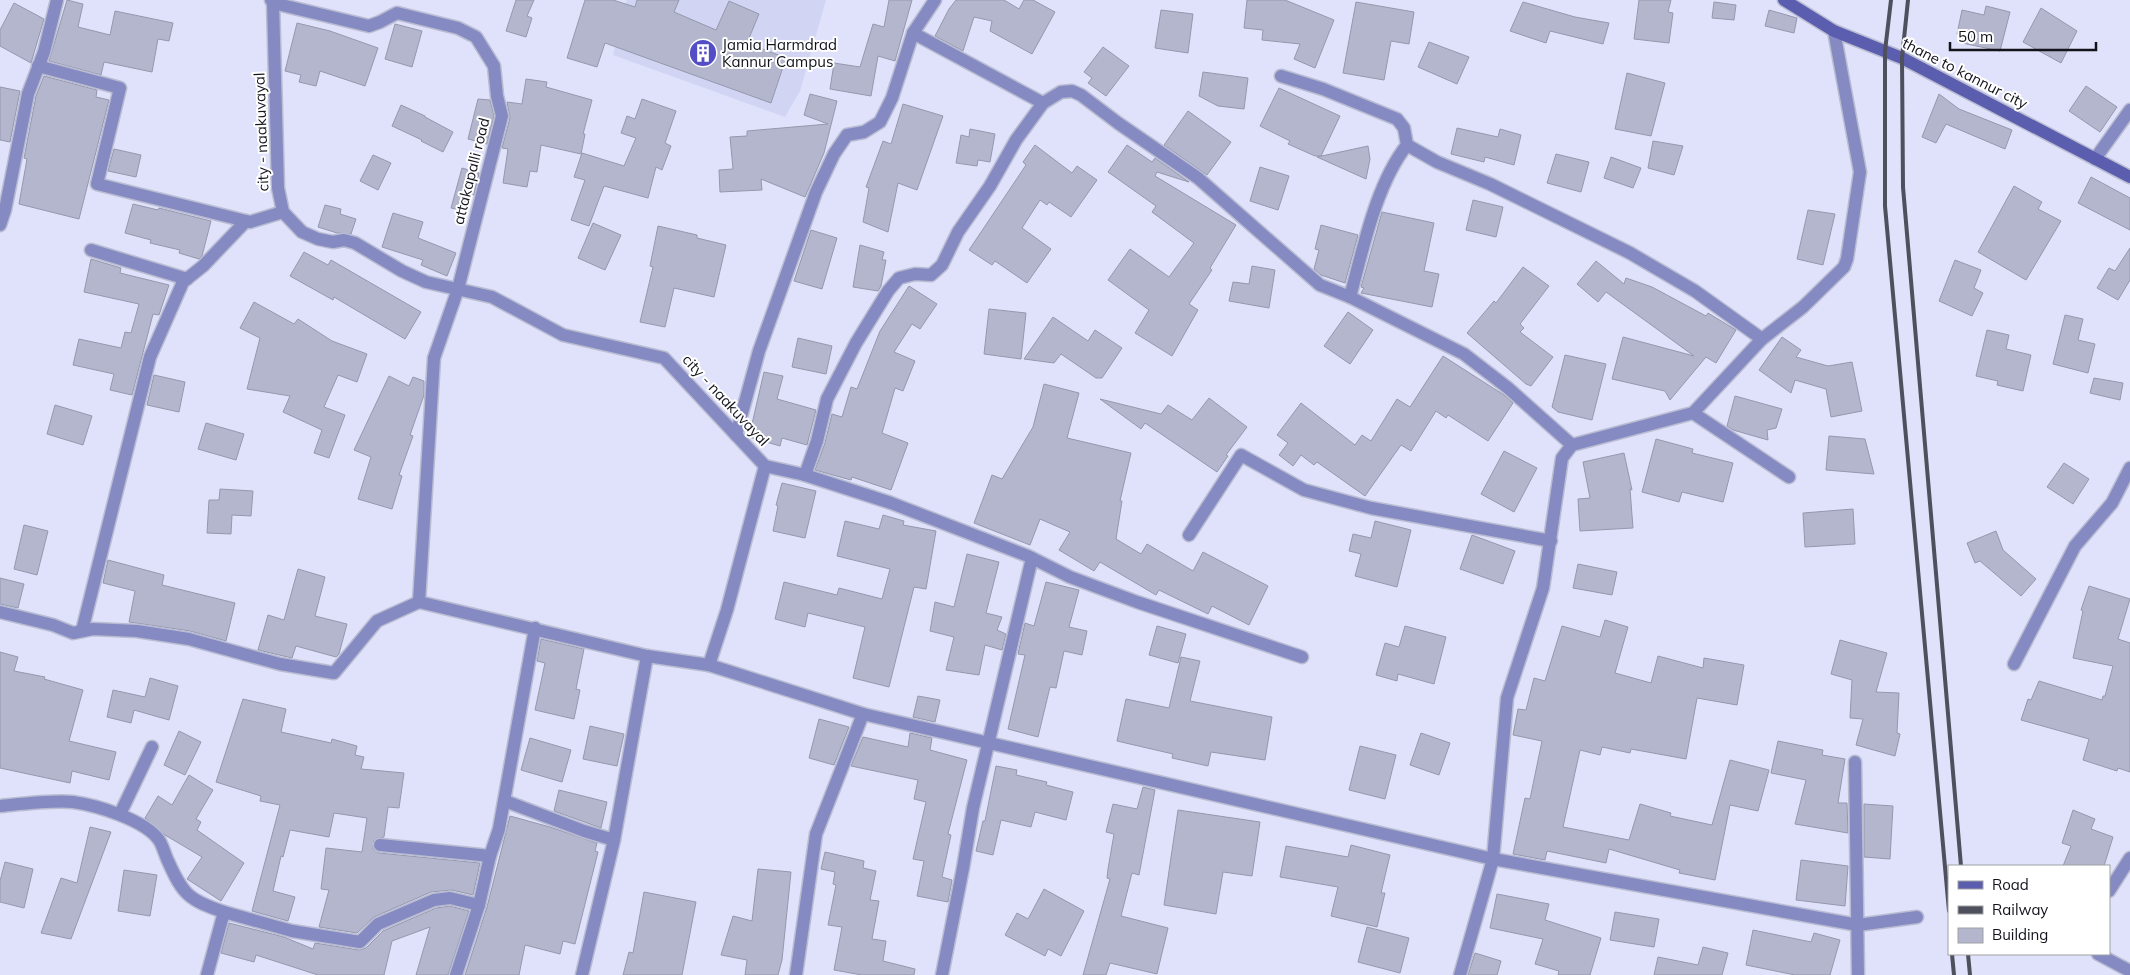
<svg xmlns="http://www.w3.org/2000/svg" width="2130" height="975" viewBox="0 0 2130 975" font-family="Mulish,sans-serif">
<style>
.built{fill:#d1d5f3}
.building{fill:#b3b6cd;stroke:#9598ad}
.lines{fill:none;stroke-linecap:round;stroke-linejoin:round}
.street-casing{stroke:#babdd2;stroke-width:15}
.secondary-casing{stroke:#babdd2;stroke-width:15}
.street{stroke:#858bc2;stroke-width:12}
.secondary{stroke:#5b5dae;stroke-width:12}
.rail{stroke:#4f505d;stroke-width:4}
.labels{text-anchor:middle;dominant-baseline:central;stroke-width:4;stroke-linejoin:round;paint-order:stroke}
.poi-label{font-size:15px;fill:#12131b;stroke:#fff;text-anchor:start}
.street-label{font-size:15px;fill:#12131b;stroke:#fff}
</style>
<rect width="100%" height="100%" fill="#dfe2fa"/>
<path class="built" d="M627,0H826L800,91L785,117L613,55Z"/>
<g class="building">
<path d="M67,0L83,4L78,27L110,35L115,11L173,23L169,41L158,39L152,72L104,62L101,75L49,61Z"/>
<path d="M516,0H534L527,16L532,18L526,37L506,31Z"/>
<path d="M585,0H613L635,7L637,0H679L674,12L716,30L729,1L759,14L747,43L786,58L771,103L605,43L597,67L567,58Z"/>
<path d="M889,0H912L895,61L878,56L871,96L830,89L834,63L860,67L873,24L884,27Z"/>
<path d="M956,0H1004L1019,9L1024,0H1033L1055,12L1032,54L990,31L992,21L974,17L963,51L935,36L949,9Z"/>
<path d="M1247,0H1285L1334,20L1315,68L1294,59L1300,44L1262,40L1263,30L1244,28Z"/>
<path d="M1639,0H1671L1668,12L1673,13L1669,43L1634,39Z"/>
<path d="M1356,2L1414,12L1409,44L1391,41L1384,80L1343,73Z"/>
<path d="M1523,2L1575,17L1609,23L1603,44L1550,31L1546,43L1510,31Z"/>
<path d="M1714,2L1736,5L1734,20L1712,18Z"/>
<path d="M14,3L44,19L31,63L0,46V30Z"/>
<path d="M1986,6L2010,12L2000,51L1962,43L1963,35L1957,34L1962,10L1984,15Z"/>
<path d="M2041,8L2077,31L2061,63L2023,42Z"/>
<path d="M1161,10L1193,14L1188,53L1155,48Z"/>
<path d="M1769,10L1797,18L1794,33L1765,26Z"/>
<path d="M297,23L330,31L378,48L365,86L320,71L316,86L299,82L301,75L285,71Z"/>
<path d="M395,24L422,31L412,67L385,59Z"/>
<path d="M1429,42L1469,57L1457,84L1418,67Z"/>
<path d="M1103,47L1129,66L1106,96L1088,83L1092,78L1084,72Z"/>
<path d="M1203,72L1248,78L1244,109L1218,106L1199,96Z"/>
<path d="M1627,73L1665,83L1651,136L1615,129Z"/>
<path d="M44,76L97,90L96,97L109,100L79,219L19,204L27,159L24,158L36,96Z"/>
<path d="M526,79L547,82L546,87L592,100L583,134H585L581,154L541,145L537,172L530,171L527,187L503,183L508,149L502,148L510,118L507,102L522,104Z"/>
<path d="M2086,86L2117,107L2100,132L2069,111Z"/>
<path d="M0,87L20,91L10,142L0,140Z"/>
<path d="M1279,88L1340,116L1321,156H1315L1288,144L1290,141L1260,126Z"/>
<path d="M810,94L837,101L824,153L805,197L761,179L762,190L720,192L719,170L733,169L730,137L747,136V131L828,124L804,115Z"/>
<path d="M1939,94L1959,109L2012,130L2005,149L1946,124L1936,143L1922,137Z"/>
<path d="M478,99L490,100L494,116L487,144L468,139Z"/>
<path d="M642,99L676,111L665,143L671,146L662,170L656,167L648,198L604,186L589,226L571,220L585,180L574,177L582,153L624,166L636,138L621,133L627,116L635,119Z"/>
<path d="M903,104L943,116L917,190L898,183L888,232L863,222L869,188L866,187L883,141L891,144Z"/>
<path d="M401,105L425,116V117L453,132L443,152L421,141L422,140L392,126Z"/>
<path d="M1188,111L1231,142L1207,175L1164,145Z"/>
<path d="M1457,128L1498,137L1500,129L1521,135L1514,165L1485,157L1484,162L1451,154Z"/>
<path d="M970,129L995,134L990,162L978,160L977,166L956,163L961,135L969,137Z"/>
<path d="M1653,141L1683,146L1674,175L1648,168Z"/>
<path d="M1035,145L1072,173L1077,166L1097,180L1071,217L1049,202L1047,205L1040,200L1022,228L1051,249L1027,283L995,261L992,265L969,250L1026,165L1023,162Z"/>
<path d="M1127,145L1152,162L1155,158L1189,182L1157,172L1155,176L1236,225L1210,268L1212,270L1189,304L1198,310L1172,356L1135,333L1149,310L1108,280L1130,249L1169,277L1194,243L1152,212L1156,206L1108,172Z"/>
<path d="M1368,146L1370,159L1366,179L1317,157Z"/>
<path d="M114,149L141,155L136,177L108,171Z"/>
<path d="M1556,154L1589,162L1581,192L1547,183Z"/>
<path d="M373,155L391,163L378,190L360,181Z"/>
<path d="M1611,157L1641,168L1633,188L1604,178Z"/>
<path d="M1260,167L1289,176L1278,210L1250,201Z"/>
<path d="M462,168L479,173L474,195L470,194L466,211L451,208Z"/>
<path d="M2091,177L2130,198V230L2078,203Z"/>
<path d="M2014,186L2042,202L2038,209L2061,221L2026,280L1978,252Z"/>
<path d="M1473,200L1503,207L1496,237L1466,230Z"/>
<path d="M133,204L158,210L159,208L211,221L202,256L199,259L179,253L180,250L150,243L151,240L125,233Z"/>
<path d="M325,205L341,209L340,214L356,219L351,234L337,233L318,227Z"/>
<path d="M1808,210L1835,214L1823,265L1797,259Z"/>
<path d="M1382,212L1434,223L1424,271L1439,274L1432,307L1361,293L1364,288L1361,287Z"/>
<path d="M393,213L423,222L418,238L456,253L447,276L421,265L423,260L382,247Z"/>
<path d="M593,223L621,235L605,270L578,258Z"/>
<path d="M1321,225L1358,235L1345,283L1321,275L1314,269L1319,250L1315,249Z"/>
<path d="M658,226L697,235V238L726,245L714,297L674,288L665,327L640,322L653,267L650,266Z"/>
<path d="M811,230L837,238L822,289L794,281Z"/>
<path d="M860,245L884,252L882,260H886L881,286L878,291L853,287Z"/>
<path d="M2130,248V280L2118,300L2097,288L2109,268L2115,271Z"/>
<path d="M304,252L328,265L331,260L421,312L405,339L334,297L333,300L290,276Z"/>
<path d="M91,259L121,268L120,273L169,285L159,315L153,314L132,395L110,390L114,374L73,365L79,339L121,348L125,332L131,333L139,304L84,292Z"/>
<path d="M1955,260L1981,270L1974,288L1983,293L1972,316L1939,301Z"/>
<path d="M1596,261L1624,284L1626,278L1652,287L1706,316L1708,313L1736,330L1716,363L1706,357L1670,400L1665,391L1612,379L1623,337L1694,356L1606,292L1598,302L1577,284Z"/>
<path d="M1252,266L1275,270L1269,308L1229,301L1233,282L1249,284Z"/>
<path d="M1523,267L1549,286L1520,324L1524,328L1520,332L1553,357L1531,386L1526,384L1467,333L1494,301L1496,303Z"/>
<path d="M909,286L937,304L920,329L912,324L894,352L915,361L903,391L895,388L882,433L908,443L891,490L852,477L851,480L815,470L825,443L832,414L842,417L851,387L857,389L880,331Z"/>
<path d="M254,302L294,324L298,319L332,341L367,354L357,382L338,375L324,407L345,415L329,458L314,453L322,430L283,412L290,396L247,389L260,338L240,328Z"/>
<path d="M989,309L1026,313L1021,359L984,354Z"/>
<path d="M1348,312L1373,330L1350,364L1324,346Z"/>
<path d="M2065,315L2083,319L2078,340L2095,344L2088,373L2053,364Z"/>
<path d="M1053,317L1088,341L1095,330L1122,348L1102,378H1096L1061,354L1054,363L1024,359Z"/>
<path d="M1987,330L2009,335L2006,349L2031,355L2023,391L1997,385L1998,381L1976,376Z"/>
<path d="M1782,337L1801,350L1796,357L1828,366L1852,362L1862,411L1831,417L1826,389L1795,380L1791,393L1759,370Z"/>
<path d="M798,338L832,346L826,374L792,367Z"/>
<path d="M1565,355L1606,364L1592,420L1558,412L1552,407Z"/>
<path d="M1443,356L1504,395L1513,403L1488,441L1448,415L1446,418L1436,411L1411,451L1401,445L1365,496L1317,462L1314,465L1301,455L1293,466L1279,455L1288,443L1277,435L1301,403L1355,445L1362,435L1371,441L1397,399L1410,407Z"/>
<path d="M764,372L783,376L777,399L816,410L807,445L782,438L780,446L749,437Z"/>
<path d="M154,375L185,382L179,412L147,405Z"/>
<path d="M389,376L409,386L413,377L424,381V395L410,435L413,436L399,475L402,476L392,509L358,499L371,457L354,450Z"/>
<path d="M2094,378L2123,383L2120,400L2090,393Z"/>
<path d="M1044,384L1079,393L1067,438L1131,453L1120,501H1122L1116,539L1141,554L1147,544L1193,571L1203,552L1268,586L1249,625L1212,606L1208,614L1159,590L1156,595L1100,562L1094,571L1059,550L1070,532L1040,519L1030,545L974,523L992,475L1002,479L1033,427Z"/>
<path d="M1735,396L1782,409L1776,428L1767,430L1768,440L1733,430L1727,426Z"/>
<path d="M1209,398L1247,427L1226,455L1228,456L1217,472L1145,423L1141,429L1100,399L1161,414L1168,405L1192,420Z"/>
<path d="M55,405L92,416L83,445L47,434Z"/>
<path d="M206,423L244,434L236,460L198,449Z"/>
<path d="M1829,436L1865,439L1874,474L1826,470Z"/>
<path d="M1656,439L1693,449L1692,453L1733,463L1723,502L1682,492L1679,502L1642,492Z"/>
<path d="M1504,451L1537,468L1514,512L1481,494Z"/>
<path d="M1624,453L1632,490L1630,489L1633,528L1580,531L1578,499L1590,498L1583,462Z"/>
<path d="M2064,463L2089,479L2073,504L2047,487Z"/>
<path d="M782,483L816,491L805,538L773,531L778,506L776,505Z"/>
<path d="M220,489L253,491L251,516L232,515L231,534L207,533L209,500H219Z"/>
<path d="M1853,509L1855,544L1805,547L1803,513Z"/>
<path d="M883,515L904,521L903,525L936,531L926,589L914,587L889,687L853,678L865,627L808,613L805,627L775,619L784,582L837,595L839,588L882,599L890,569L837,556L845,521L879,529Z"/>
<path d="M1375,521L1411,530L1397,587L1355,576L1361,554L1349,551L1353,534L1371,538Z"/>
<path d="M24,525L48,531L37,575L14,569Z"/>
<path d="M1996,531L2003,550L2036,579L2021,596L1980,561L1975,563L1967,543Z"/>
<path d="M1472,535L1515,551L1503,584L1460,569Z"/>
<path d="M967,554L999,562L986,613L1002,617L997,630L1006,634L1002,650L985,645L979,675L946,670L954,637L930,631L935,602L954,607Z"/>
<path d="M108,560L164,575L162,585L235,603L226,641L190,631L129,622L135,591L103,583Z"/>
<path d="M1578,564L1617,572L1612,595L1573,588Z"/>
<path d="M298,569L325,577L315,616L347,624L339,654L336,657L296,646L292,658L258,650L268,615L284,620Z"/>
<path d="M0,578L24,584L18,608L0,604Z"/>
<path d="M1046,582L1079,590L1069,627L1087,631L1082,655L1064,651L1056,688L1050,687L1038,737L1008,729L1025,655L1018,654L1025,623L1034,626Z"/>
<path d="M2089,586L2130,599L2118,639L2130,643V772L2118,768L2117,771L2083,760L2089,739L2021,720L2028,699L2031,700L2039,681L2102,700L2103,696H2105L2113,666L2073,658L2083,611L2081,610Z"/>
<path d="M1605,620L1628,627L1615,673L1651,683L1658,656L1703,668L1704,658L1744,665L1737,705L1697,698L1686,759L1631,749L1630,753L1602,747L1600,755L1580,750L1563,827L1629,840L1640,804L1671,813L1670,816L1712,825L1730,760L1769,770L1758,811L1730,805L1715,880L1679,873L1680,870L1609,849L1606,863L1547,851L1545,860L1513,854L1525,798L1530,799L1542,741L1513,735L1518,709L1526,710L1534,678L1545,681L1562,626L1600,637Z"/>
<path d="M1157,626L1186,634L1178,663L1149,655Z"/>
<path d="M1405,626L1446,637L1434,684L1398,674L1397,681L1376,675L1385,643L1399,647Z"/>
<path d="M541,639L584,649L576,689L580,690L574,719L535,710L545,663L537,661Z"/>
<path d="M1840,640L1887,653L1876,692L1899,693L1897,733L1900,734L1895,756L1856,745L1863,719L1850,718L1852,680L1831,674Z"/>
<path d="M0,652L18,657L14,671L45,677L44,679L83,690L69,741L116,752L109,780L72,771L70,783L0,768Z"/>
<path d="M1181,657L1200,661L1190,701L1272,717L1265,760L1211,752L1208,766L1172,758L1173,754L1117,741L1126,699L1169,708Z"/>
<path d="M150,678L178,686L169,720L134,710L131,723L107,717L113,690L145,697Z"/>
<path d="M918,696L940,700L935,722L913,717Z"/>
<path d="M243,699L286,709L281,732L331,743L332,739L357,746L355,755L364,757L361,769L404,773L399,808L388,807L384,837L374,840L373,849L379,853L480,863L473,895L452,890L431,892L374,917L357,933L319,927L329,890L321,889L326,848L362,852L367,818L334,813L329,837L290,830L283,857L281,856L273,891L295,897L288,921L252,911L280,805L260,801L261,796L216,782Z"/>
<path d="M819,719L849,727L834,765L809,758Z"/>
<path d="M590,726L624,734L617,766L583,759Z"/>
<path d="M179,731L201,742L185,775L164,765Z"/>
<path d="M910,733L932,738L930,750L967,760L948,834L951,835L942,877L952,880L948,902L917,896L924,861L913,859L926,802L914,799L918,780L851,766L863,737L908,747Z"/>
<path d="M1421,733L1450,743L1439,775L1410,765Z"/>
<path d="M530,738L571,750L562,782L521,770Z"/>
<path d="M1778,741L1823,750L1822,755L1845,759L1838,803H1847L1848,833L1795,824L1806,780L1771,773Z"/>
<path d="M1360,746L1396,755L1385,799L1349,790Z"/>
<path d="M996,766L1017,770L1016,775L1047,782L1046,785L1073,792L1066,820L1035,812L1031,827L1001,820L993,855L976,851L983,821H985Z"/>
<path d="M189,775L213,790L196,819L201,822L197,830L244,863L221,901L187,879L202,857L165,835L145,818L158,796L172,805Z"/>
<path d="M1143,787L1155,790L1139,875L1132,873L1121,916L1168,928L1157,974L1110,963L1106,975H1083L1110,879L1107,878L1108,869L1114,834L1106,832L1113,804L1137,809Z"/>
<path d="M559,790L607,802L601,828L554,811Z"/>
<path d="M1864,804L1893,806L1890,859L1864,857Z"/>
<path d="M1178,810L1260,822L1252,876L1223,872L1216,914L1164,905Z"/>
<path d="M2073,810L2095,819L2091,829L2113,837L2104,866H2063L2071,846L2062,843Z"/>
<path d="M510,816L550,827L597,843L595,851L598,852L575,944L563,941L560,954L525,945L519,975H465L487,907Z"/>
<path d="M90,827L111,832L71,939L41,933L61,878L77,883Z"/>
<path d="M1351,845L1390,855L1381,893H1385L1377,927L1331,916L1338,887L1280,877L1286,846L1348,857Z"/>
<path d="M825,852L864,861L863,868L876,871L870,900L879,901L872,939L886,941L883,961L915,969L914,975H862L834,970L842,927L828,925L836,885L833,884L835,872L821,869Z"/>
<path d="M1801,860L1848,866L1845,906L1796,900Z"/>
<path d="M5,862L33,869L24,908L0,902V881Z"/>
<path d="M758,869L791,872L782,960L778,975H745L747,960L721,955L733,916L752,921Z"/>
<path d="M124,870L157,875L150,916L118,911Z"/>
<path d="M1044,889L1084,911L1061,956L1048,949L1045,956L1005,935L1017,913L1028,919Z"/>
<path d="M644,892L696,902L682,975H623L629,952L633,953Z"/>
<path d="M1497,894L1549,904L1545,920L1601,938L1590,975H1558L1559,971L1535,964L1543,939L1490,928Z"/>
<path d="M450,906L469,911L448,975H416L430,927L392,941L384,975H318L256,955L254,962L221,953L229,923L284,937L313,949L315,943L359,950L366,948L383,931L436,908Z"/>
<path d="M1615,912L1659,919L1654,947L1610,940Z"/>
<path d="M1367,927L1409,938L1400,973L1358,962Z"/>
<path d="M1753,930L1811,942L1814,933L1840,940L1830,975H1795L1746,965Z"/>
<path d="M1703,947L1728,953L1722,975H1654L1658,957L1698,965Z"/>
<path d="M1475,953L1501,961L1497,975H1468Z"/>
</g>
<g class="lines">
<defs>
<g id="street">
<path d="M271,0L273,3L278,188L283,212L302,232L318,239L333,242L344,240L355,243L402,271L426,282L492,297L563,335L664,358L765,466L727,610L709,665"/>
<path d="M273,3L369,26L380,22L397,13L458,28L476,37L494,66L497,96L502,116L458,289L434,358L419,602L647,656L709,665L863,714L1493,859L1858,925L1917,917"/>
<path d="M913,33L1043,103L1061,92L1072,91L1081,95L1118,123L1198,178L1320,285L1350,297L1464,354L1508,388L1572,445"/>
<path d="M38,66L120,88L97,184L250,222L283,212"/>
<path d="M1281,76L1323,89L1397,119L1404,128L1407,145C1376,184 1363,249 1350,297"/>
<path d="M1407,145L1437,162L1490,184L1630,253L1695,291L1762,339"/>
<path d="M2095,159L2130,110"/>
<path d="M0,225L5,210L28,94L44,52L57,0"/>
<path d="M91,250L187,279"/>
<path d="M1693,413L1789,477"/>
<path d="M736,435L759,351L816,192L834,154L847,135L864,132L880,122L892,98L913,33L935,0"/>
<path d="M765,466L805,475L891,503L1028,556L1070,577L1137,602L1302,657"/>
<path d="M805,475L817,441L827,399L856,343L888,291L899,278L915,274L931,275L942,265L958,232L990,186L1016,140L1043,103"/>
<path d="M1189,535L1241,455L1304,490L1371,508L1551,541"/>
<path d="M0,612L53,625L73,633L93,629L137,631L189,639L280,664L334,673L377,621L419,602"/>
<path d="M82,631L150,357L183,282L203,266L246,221"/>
<path d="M2014,664L2075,546L2112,503L2130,468"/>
<path d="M1855,762L1858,975"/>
<path d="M505,801L584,831L614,840"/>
<path d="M0,806C21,804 53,800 73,802C96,805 145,820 159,840C163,846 165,855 168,861C183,895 189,900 224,912L207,975"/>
<path d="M120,814L152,747"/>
<path d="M380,845L490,856"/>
<path d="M2109,891L2130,858"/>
<path d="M224,912L292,931L360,942L378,924L434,900L450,898L479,905"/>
<path d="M2098,954L2130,971"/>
<path d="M456,975L479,905L490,856L499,829L535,628"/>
<path d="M582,975L614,840L647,656"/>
<path d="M796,975L816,834L863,714"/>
<path d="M942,975L963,868L973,808L1032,558"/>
<path d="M1460,975L1493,859L1507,698L1543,588L1562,458L1572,445L1693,413L1762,339L1803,307L1844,267L1847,259L1860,172L1834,31"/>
</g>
<path id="secondary" d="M1784,0L1834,31L1902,58L2130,177"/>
</defs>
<use href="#street" class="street-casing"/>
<use href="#secondary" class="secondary-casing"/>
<use href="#street" class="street"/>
<use href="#secondary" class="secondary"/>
<g class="rail">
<path d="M1891,0L1885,51V206L1949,911"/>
<path d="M1908,0L1902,58L1903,187L1961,866"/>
<path d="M1952,954L1954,975"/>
<path d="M1968,954L1970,975"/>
</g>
</g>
<defs>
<symbol id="building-disc" viewBox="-11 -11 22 22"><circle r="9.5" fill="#544ec6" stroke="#fff"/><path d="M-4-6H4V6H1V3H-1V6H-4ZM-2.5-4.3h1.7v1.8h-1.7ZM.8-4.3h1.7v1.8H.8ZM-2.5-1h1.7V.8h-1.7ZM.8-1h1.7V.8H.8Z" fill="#fff"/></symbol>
</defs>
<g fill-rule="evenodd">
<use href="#building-disc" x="687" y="37" width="32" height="32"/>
</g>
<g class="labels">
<g class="poi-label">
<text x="722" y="44">Jamia Harmdrad<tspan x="722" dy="17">Kannur Campus</tspan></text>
</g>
<g class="street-label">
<text transform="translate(1965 73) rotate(27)">thane to kannur city</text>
<text transform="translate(261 132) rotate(-92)">city - naakuvayal</text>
<text transform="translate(471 171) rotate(-76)">attakapalli road</text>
<text transform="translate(726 400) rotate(47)">city - naakuvayal</text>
</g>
</g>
<rect x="1948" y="865" width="162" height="90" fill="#ffffff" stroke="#a0a1a4"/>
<rect x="1958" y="881" width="25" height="8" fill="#5b5dae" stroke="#a0a1a4"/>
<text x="1992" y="890" font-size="15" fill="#12131b">Road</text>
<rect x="1958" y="906" width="25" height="8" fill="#4f505d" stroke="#a0a1a4"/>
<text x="1992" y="915" font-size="15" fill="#12131b">Railway</text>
<rect x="1958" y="928" width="25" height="15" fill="#b3b6cd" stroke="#a0a1a4"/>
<text x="1992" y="940" font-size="15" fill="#12131b">Building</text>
<path d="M1950 42v8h146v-8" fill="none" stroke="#12131b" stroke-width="2.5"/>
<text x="1958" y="42" font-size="15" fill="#12131b" stroke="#ffffff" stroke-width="4" paint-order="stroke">50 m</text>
</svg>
